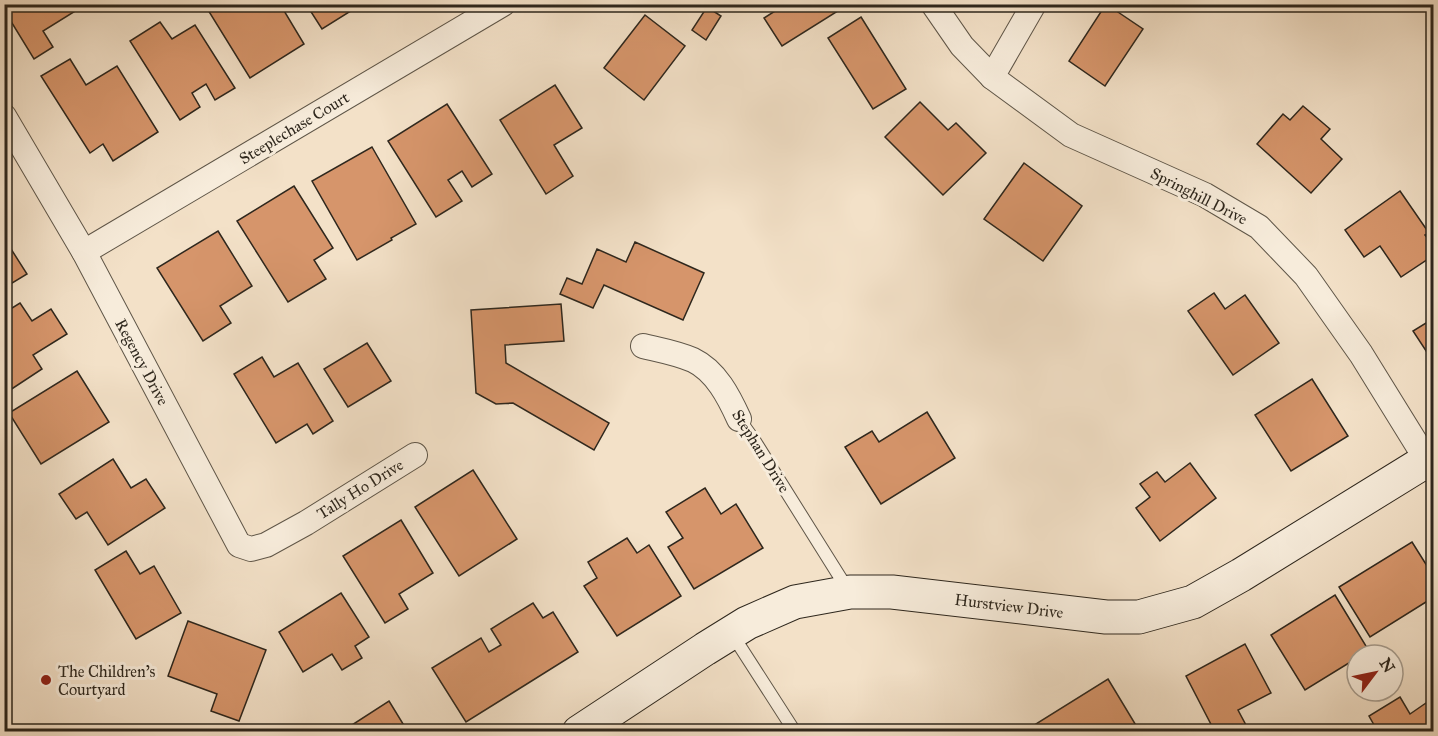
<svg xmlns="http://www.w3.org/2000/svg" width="1438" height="736" viewBox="0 0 1438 736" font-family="'IM FELL Great Primer',serif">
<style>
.building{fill:#d6956b;stroke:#2e271d;stroke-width:1.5}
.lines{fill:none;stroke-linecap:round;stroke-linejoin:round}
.lane-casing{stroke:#5f5648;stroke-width:14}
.street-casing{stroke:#5f5648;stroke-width:26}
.secondary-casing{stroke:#2e271d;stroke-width:35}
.lane{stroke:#f7ecdb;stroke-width:12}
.street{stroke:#f7ecdb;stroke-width:24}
.secondary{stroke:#f7ecdb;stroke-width:33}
.poi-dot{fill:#8f2418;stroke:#f7ecdb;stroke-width:2}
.labels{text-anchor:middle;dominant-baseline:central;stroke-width:6;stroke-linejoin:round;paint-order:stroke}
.street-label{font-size:16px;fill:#2e271d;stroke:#f7ecdb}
.poi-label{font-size:16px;fill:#2e271d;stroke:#f7ecdb;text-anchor:start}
</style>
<rect width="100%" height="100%" fill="#f3e1c8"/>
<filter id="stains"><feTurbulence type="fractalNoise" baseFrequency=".00333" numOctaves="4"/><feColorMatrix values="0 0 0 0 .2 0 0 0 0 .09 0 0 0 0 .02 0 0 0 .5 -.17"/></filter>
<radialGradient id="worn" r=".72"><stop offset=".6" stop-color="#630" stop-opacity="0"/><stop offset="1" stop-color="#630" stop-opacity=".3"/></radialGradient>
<g class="building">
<path d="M4,4H74L77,10L43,31L53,47L34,59L4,10Z"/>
<path d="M217,4H280L304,44L250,78L208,10Z"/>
<path d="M306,4H362L322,29Z"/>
<path d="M786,4H849L782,46L764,18Z"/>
<path d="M1106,4L1143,29L1105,86L1069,61Z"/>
<path d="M707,7L721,16L706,40L692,30Z"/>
<path d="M645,15L685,46L644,100L604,68Z"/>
<path d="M861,17L906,89L873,109L828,38Z"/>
<path d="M160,22L172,39L195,25L235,88L215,100L206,84L192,93L200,107L180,120L130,41Z"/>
<path d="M70,59L86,85L117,66L158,132L113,161L103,144L90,153L41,76Z"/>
<path d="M555,85L582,128L554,145L573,176L546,194L500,120Z"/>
<path d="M920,102L948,130L956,123L986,153L943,195L885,137Z"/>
<path d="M447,104L492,174L472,187L462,171L448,180L462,201L436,217L388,141Z"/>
<path d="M1303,106L1330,129L1321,139L1342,159L1311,193L1257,144L1283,114L1290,120Z"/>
<path d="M372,147L416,224L391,238L392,240L357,260L312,181Z"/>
<path d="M1024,163L1082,206L1043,261L984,219Z"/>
<path d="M294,186L333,248L314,260L326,279L288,302L237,221Z"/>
<path d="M1400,191L1429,233L1425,235L1434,247V255L1401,277L1380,246L1364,257L1345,230Z"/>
<path d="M218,231L252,286L220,306L231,323L203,341L157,268Z"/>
<path d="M4,238L27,274L4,288Z"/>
<path d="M635,242L704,273L683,320L604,285L593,308L560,294L567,278L582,284L597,249L626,262Z"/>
<path d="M1214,293L1225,309L1245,295L1279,343L1233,375L1188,311Z"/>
<path d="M20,303L32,321L51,309L67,334L33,355L42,369L4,394V313Z"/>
<path d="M561,304L564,341L505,345L506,363L609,423L594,450L513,403L496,404L476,393L471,310Z"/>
<path d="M1434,318V363L1413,331Z"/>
<path d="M367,343L391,381L348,407L324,369Z"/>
<path d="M262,357L274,377L298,363L333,421L313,434L307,424L276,443L234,374Z"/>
<path d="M77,371L109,422L41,464L9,413Z"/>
<path d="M1312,379L1348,436L1291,471L1255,415Z"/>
<path d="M927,412L955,458L881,504L845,447L872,431L879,442Z"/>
<path d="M113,459L131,488L146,479L165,508L108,545L87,512L76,519L59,494Z"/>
<path d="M1190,463L1216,498L1160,541L1136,508L1150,497L1140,484L1157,472L1165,482Z"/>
<path d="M473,470L517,539L459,576L415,507Z"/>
<path d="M705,488L721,514L736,504L763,548L694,589L668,547L683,538L666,512Z"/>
<path d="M401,520L433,573L399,594L408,609L385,623L343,556Z"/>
<path d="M627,538L637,553L649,545L681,596L617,636L584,586L597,578L588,562Z"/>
<path d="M1412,542L1434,577V597L1370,637L1339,587Z"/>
<path d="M126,551L140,574L154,566L181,613L136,639L95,570Z"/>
<path d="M341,593L369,637L355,646L362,658L342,670L332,654L303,672L279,632Z"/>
<path d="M1335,595L1369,651L1363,655H1357V658L1305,690L1271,635Z"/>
<path d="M533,603L543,618L553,612L578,652L466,722L432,668L481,638L489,652L501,645L491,629Z"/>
<path d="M188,621L266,650L239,721L211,711L217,694L168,676Z"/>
<path d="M1245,644L1271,693L1238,710L1247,727L1238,732H1215L1186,676Z"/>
<path d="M1108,679L1140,732H1033L1031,727Z"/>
<path d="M1400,697L1410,714L1426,703L1434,716V732H1378L1369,716Z"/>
<path d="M389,701L408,732H341Z"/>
</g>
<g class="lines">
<defs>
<g id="lane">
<path d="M739,419L754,440L848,590"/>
<path d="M732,634L795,732"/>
</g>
<g id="street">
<path d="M933,4L962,46L992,77L1071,135L1205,195L1259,227L1306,276L1361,354L1434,472"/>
<path d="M992,77L1034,4"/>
<path d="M4,116L84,252L239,545L251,549L266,545L306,523L415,455"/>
<path d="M84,252L503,4"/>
<path d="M643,346C660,350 677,353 693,360C716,371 729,397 739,419"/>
</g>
<path id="secondary" d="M579,732L705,649L747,623L795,602L850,592H892L1106,617H1139L1193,602L1241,575L1434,456"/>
</defs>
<use href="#lane" class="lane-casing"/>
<use href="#street" class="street-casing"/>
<use href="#secondary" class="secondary-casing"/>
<use href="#lane" class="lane"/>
<use href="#street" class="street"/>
<use href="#secondary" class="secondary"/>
</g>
<circle class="poi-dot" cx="46" cy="680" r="6"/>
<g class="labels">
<g class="street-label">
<text transform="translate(294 128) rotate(-31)">Steeplechase Court</text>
<text transform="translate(1199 196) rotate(27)">Springhill Drive</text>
<text transform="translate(142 362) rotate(62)">Regency Drive</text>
<text transform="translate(761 451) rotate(58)">Stephan Drive</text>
<text transform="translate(360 489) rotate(-32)">Tally Ho Drive</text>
<text transform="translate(1009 606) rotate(7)">Hurstview Drive</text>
</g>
<g class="poi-label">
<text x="58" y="671">The Children's<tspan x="58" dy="18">Courtyard</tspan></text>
</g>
</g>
<rect width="1438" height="736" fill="none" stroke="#f3e1c8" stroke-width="24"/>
<rect x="6" y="6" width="1426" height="724" fill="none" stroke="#2e271d" stroke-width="3"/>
<rect x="12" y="12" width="1414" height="712" fill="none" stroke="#2e271d" stroke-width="1.5"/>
<g transform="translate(1375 673) rotate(58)"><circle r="28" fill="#f7ecdb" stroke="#a79d8f" stroke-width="1.5"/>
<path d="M0-4.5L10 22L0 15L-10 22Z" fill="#8f2418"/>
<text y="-9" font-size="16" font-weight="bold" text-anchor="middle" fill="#2e271d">N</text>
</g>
<rect width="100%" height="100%" filter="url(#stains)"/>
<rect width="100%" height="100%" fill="url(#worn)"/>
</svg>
